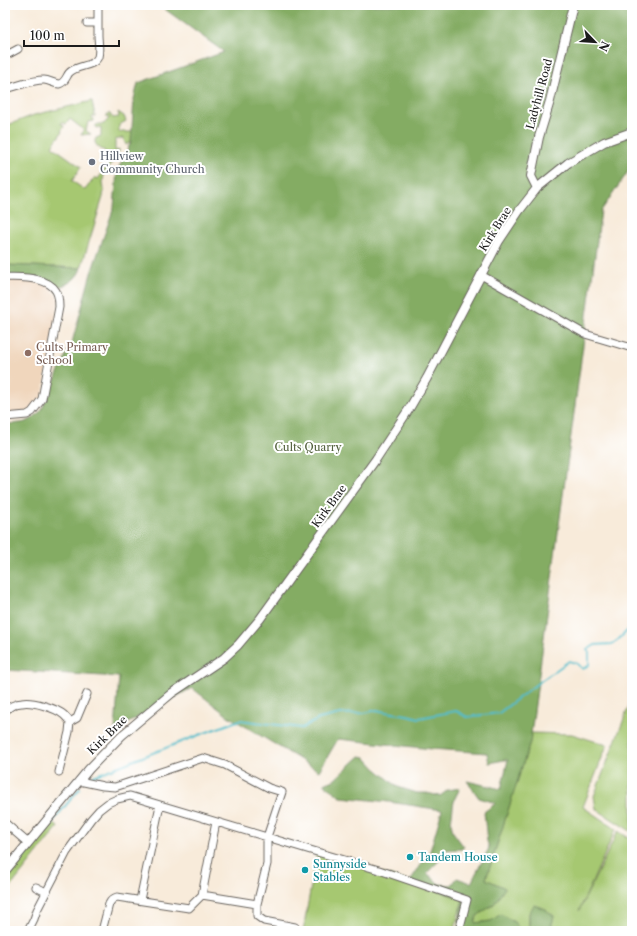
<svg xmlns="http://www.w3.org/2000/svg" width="637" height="936" font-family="'Libre Caslon Text',serif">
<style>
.built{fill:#f0d6bc}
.green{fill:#a6c871;stroke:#617246}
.forest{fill:#84ac63;stroke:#506440}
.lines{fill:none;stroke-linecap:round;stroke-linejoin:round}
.stream{stroke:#51bdcb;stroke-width:2}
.minor-casing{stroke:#69645e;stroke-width:9}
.tertiary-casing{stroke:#69645e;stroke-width:10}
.minor{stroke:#fff;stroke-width:7}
.tertiary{stroke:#fff;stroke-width:8}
.worship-dot{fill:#6b7280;stroke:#fff;stroke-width:1.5}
.education-dot{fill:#8d6e63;stroke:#fff;stroke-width:1.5}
.culture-dot{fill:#0f9aa8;stroke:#fff;stroke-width:1.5}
.labels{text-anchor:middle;stroke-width:4;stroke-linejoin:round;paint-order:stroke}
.street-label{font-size:11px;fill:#1c1c1c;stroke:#fff}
.worship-label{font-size:11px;fill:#5b616d;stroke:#fff;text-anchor:start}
.education-label{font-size:11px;fill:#785e54;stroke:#fff;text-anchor:start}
.park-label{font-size:11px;fill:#53613e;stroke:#fff}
.culture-label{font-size:11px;fill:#0d838f;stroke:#fff;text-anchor:start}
</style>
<rect width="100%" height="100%" fill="#fff"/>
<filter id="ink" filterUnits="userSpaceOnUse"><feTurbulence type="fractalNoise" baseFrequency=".025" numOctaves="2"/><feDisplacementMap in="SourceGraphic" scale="8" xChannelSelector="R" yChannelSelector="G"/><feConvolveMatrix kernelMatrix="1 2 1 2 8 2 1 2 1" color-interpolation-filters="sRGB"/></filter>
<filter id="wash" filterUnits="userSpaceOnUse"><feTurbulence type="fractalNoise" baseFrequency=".012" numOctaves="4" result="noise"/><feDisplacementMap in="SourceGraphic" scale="16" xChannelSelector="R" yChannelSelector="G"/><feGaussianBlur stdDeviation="0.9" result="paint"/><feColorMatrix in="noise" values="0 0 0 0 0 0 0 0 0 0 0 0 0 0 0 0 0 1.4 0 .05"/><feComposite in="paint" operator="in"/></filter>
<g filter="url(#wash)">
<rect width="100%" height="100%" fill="#f8ebda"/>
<path class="built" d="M5 277 45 282 59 299 42 399 32 412 5 417Z"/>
<path class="green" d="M92 101 95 116 92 117 94 121 88 122 86 131 91 134 81 135 84 130 70 119 66 124 62 122 61 124 64 126 61 132H62L52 146 81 167 72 181 85 190 95 177 98 179 111 160 113 161 104 174 103 182 104 190 103 197 81 268 5 265V126L34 115Z
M118 112 124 116 126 121 119 125V132H132L131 142 126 145 123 138 115 140V151L119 149V151C116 158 111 155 105 152V151L101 149C97 146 93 143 96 138L101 136V127L96 128V125L99 124H104L110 117 106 116 109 113 113 118 119 117Z
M632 698V832L596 809 594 796Z
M531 733 572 734 607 745 583 807 616 829 579 911 618 831 632 840V931H550L554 916 529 913V930L528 931H521L514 922 491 921 475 923 477 916 494 904 504 888 486 879 530 742Z
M52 822 58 827 5 894V881Z
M317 852 463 899 454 931H303Z"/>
<path class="forest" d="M159 5H632V166L601 211 530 742 486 879 505 888 494 904 477 916 475 923 491 921 501 914 514 922 521 931H458L463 899 410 881 430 851 442 810 389 802 341 797 324 784 334 780 360 756 365 757 375 768 398 787 417 793H427L440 796 448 790 460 788 454 800 451 823 453 832 464 847 462 849 444 850 439 861 427 873 439 884 452 885 457 878 471 883 489 848 487 841 484 812 496 803 479 798 467 781 501 789 508 760H504L489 763 487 753 432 749 338 739 319 771 228 716 192 688 115 730 119 677 5 670V424C24 423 29 424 42 409L73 339 91 273 114 207 117 171 131 142 134 99 138 83 224 52Z
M5 265 81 268C78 278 68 285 58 287L53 284 5 275Z
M534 905 545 909 554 916 550 931H528L529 930V913Z"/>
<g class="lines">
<path class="stream" d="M91 777 199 735 240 720 302 728 319 719 340 714 364 713 377 710 386 712 407 715 419 718 456 711 467 717 499 713 538 683 569 661 576 663 583 669 589 665V652L587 650 595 645 612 644 618 640 632 626
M21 860 80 788
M5 881 12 871"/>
</g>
</g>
<g filter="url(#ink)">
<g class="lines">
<g class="minor-casing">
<path id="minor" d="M87 23H98
M5 56 18 49
M5 89C18 86 31 80 44 80 49 80 54 84 59 84 65 83 66 77 69 73 77 64 93 68 98 57 100 50 98 41 98 35 98 27 98 18 98 10
M481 275 585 334 632 348
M5 277C21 278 47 276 56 291 59 296 59 302 59 307L42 399 32 412 27 415 5 417
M5 711C9 707 16 703 22 703 32 701 56 708 64 715 66 717 68 719 70 722
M59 772 69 732 70 722 77 718 87 694
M79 781 103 786 115 787 203 758 225 765 269 788 282 792 267 837V864L257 904V916L264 921 295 927
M5 823 28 843
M36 887 46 892
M202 895 216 822
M140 900 160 805
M28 931 34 919 37 910 67 852 91 819 99 810 108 803 117 799 130 796 317 852 379 870 467 900 459 931
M102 931 109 904C111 900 113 898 117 897L189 908 202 895 257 904"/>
</g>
<g class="tertiary-casing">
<path id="tertiary" d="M537 188 531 176 539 137 550 101 573 5
M5 871 89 769 121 736 172 693 224 658 238 645 260 619 376 459 409 409 427 378 499 241 519 211 537 188 568 163 604 142 632 132"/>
</g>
<use href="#minor" class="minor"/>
<use href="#tertiary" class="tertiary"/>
</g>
</g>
<circle class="worship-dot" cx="92" cy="162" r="4"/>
<circle class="education-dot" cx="28" cy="353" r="4"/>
<g class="culture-dot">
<circle cx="410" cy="857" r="4"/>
<circle cx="305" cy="870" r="4"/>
</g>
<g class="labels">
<g class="street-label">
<text transform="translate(539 94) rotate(-75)" y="4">Ladyhill Road</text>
<text transform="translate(495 229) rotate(-58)" y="4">Kirk Brae</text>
<text transform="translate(329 506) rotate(-54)" y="4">Kirk Brae</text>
<text transform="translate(107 735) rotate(-44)" y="4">Kirk Brae</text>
</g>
<g class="worship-label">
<text x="100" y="160">Hillview<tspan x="100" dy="13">Community Church</tspan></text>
</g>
<g class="education-label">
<text x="36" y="351">Cults Primary<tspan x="36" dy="13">School</tspan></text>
</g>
<g class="park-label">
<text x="308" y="451">Cults Quarry</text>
</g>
<g class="culture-label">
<text x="418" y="861">Tandem House</text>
<text x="313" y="868">Sunnyside<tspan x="313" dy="13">Stables</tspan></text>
</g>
</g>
<rect width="637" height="936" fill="none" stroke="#fff" stroke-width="20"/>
<g transform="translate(595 42) rotate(115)" stroke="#ffffff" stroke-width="3" paint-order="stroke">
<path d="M0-3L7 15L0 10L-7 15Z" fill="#1c1c1c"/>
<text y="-6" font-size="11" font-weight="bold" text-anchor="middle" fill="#1c1c1c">N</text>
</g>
<path d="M24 40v6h95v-6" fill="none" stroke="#1c1c1c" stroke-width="2"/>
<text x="30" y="40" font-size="12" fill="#1c1c1c" stroke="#ffffff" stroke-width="3" paint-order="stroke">100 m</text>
</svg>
